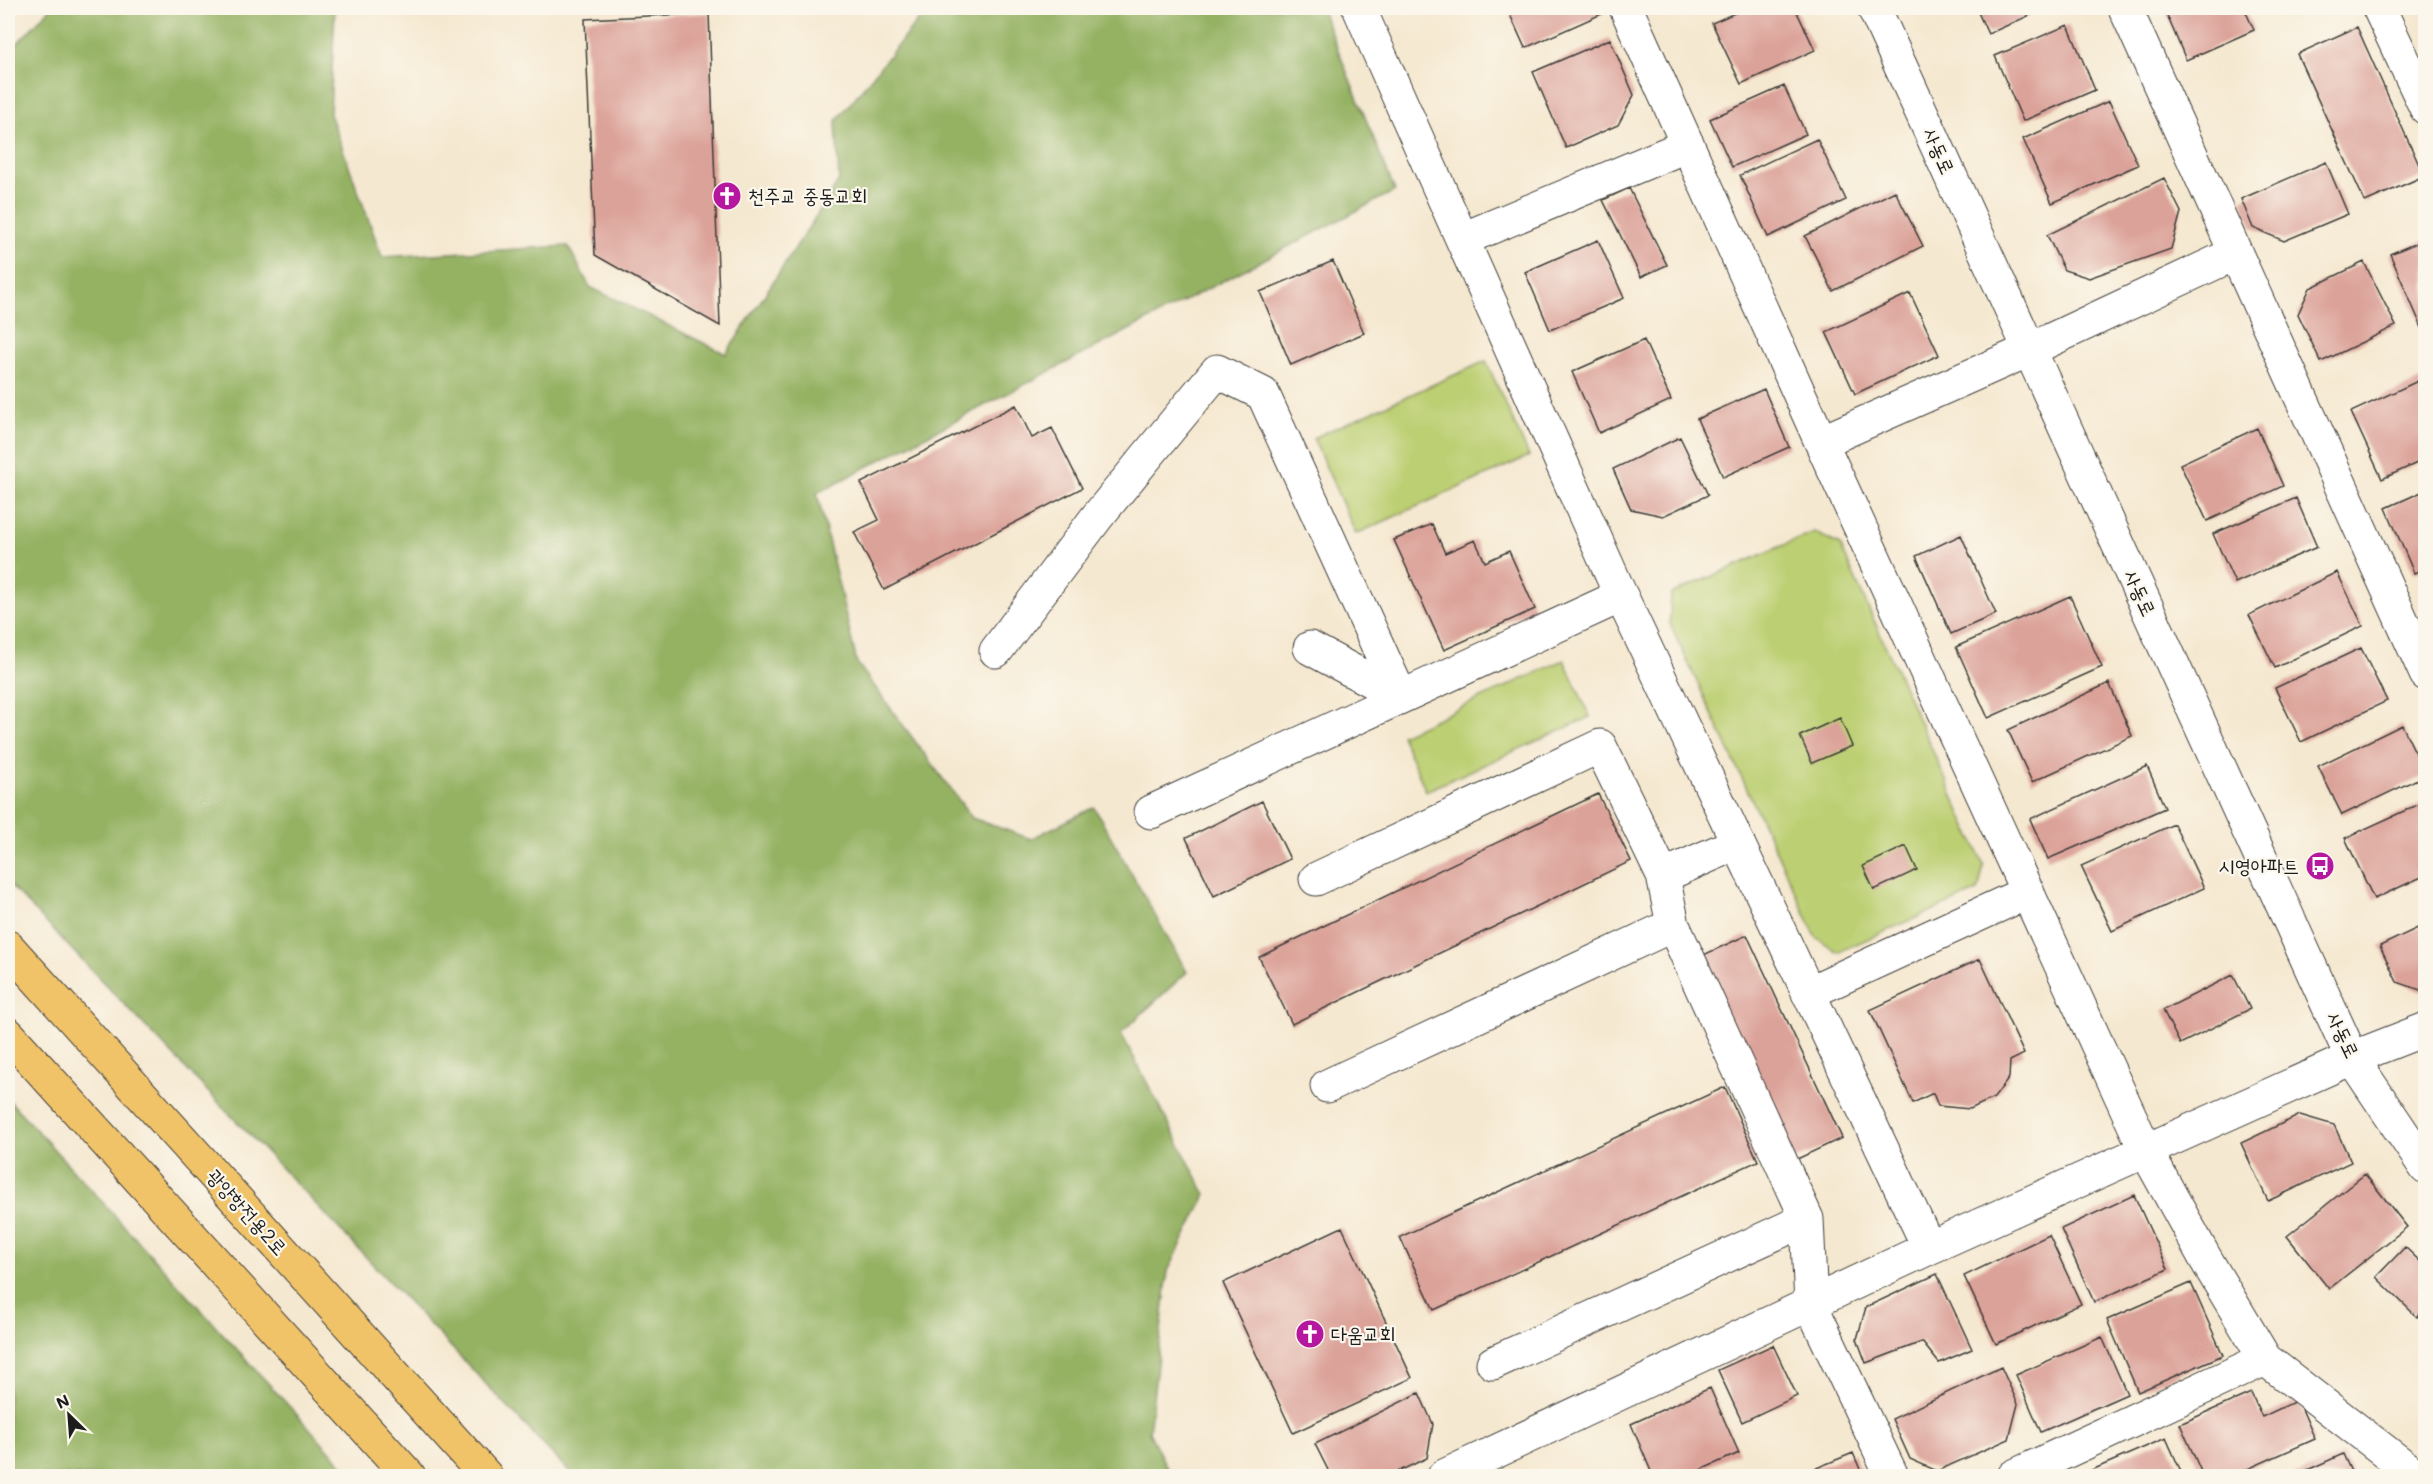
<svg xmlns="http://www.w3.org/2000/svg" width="2433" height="1484" font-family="Mali,'Poor Story',sans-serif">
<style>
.green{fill:#bccf72;stroke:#6c7647;stroke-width:1.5}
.forest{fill:#95b264;stroke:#586740;stroke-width:1.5}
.building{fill:#dba299}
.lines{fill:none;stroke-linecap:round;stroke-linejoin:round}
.minor-casing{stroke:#3d3b37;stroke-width:35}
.highway-casing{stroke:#3d3b37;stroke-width:35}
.minor{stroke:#fff;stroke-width:33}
.highway{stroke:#f1c369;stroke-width:33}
.labels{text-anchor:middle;stroke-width:4.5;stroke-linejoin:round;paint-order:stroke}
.street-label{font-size:20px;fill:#1c1c1c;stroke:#fbf7ec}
.poi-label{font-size:20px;fill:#1c1c1c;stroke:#fbf7ec;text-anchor:start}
</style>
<rect width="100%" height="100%" fill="#fbf7ec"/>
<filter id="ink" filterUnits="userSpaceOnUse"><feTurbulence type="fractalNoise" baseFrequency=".0167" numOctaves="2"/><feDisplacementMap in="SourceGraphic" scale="12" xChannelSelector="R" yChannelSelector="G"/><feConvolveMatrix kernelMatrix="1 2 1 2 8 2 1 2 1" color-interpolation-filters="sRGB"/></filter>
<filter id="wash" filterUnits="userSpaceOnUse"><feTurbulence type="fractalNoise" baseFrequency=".008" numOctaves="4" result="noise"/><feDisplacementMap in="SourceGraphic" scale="24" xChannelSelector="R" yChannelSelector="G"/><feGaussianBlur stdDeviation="1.35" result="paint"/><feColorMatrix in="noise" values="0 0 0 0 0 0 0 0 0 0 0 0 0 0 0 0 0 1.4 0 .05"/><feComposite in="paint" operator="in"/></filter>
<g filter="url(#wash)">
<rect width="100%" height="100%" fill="#f5e8d0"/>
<path class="green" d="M1486 361 1529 456 1356 534 1313 438Z
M1814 532 1840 545 1984 865 1978 891 1838 952 1816 937 1670 624 1671 594Z
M1564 660 1590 717 1426 791 1401 735Z"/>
<path class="forest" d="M51 8H335L330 114 382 257 568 246 590 287 726 354 839 181 836 121 928 8H1321L1395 191 817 493 857 663 972 818 1031 839 1094 807 1187 972 1121 1033 1206 1195 1168 1271 1149 1432 1171 1476H573L309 1197 8 883V53Z
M8 1099 353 1476H8Z"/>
<g id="blocks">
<path class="building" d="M1507 8H1601L1604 13 1525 48Z
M1746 8H1795L1815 50 1741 84 1712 23Z
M1976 8H2046L1988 34Z
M2164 8H2244L2254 30 2186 60Z
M709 13 720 326 595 255 585 19Z
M2068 25 2095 90 2023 121 1995 56Z
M2357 27 2424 176 2365 202 2297 54Z
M1610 39 1634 95 1618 125 1566 148 1533 72Z
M1784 86 1806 134 1732 167 1710 119Z
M2109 101 2138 165 2052 203 2023 139Z
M1817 139 1846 200 1768 237 1740 175Z
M2326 162 2348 214 2284 241 2253 228 2241 199Z
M2164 178 2181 212 2171 249 2089 278 2064 270 2047 235Z
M1629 188 1667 265 1641 277 1603 200Z
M1895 191 1923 246 1833 291 1805 236Z
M2426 239V337L2390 254Z
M1598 240 1624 298 1550 330 1525 272Z
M1333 261 1364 333 1291 365 1260 292Z
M2364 262 2396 326 2321 362 2298 314 2310 288Z
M1910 293 1939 355 1855 394 1826 332Z
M1644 340 1671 400 1599 433 1572 372Z
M2420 380 2426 391V459L2382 479 2351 412Z
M1764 389 1789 447 1723 477 1697 419Z
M1016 405 1032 438 1052 428 1082 488 884 590 854 532 879 520 861 483Z
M2257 428 2283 486 2207 521 2180 464Z
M1680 437 1708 495 1663 516 1631 509 1613 469Z
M2426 490V568L2414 573 2386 508Z
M2296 498 2317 547 2235 583 2213 534Z
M1432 524 1445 553 1475 540 1485 562 1509 551 1535 609 1444 650 1394 540Z
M1961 535 1996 614 1951 634 1916 556Z
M2337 572 2363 626 2275 668 2249 615Z
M2070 596 2102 667 1988 718 1956 647Z
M2361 648 2387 701 2301 742 2275 688Z
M2109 683 2132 736 2032 782 2008 730Z
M1840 718 1852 746 1812 763 1800 736Z
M2402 725 2426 775 2342 815 2318 766Z
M2147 766 2165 808 2048 859 2030 819Z
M1598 794 1631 861 1292 1024 1259 957Z
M1262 801 1290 859 1214 896 1186 838Z
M2426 801V875L2374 899 2345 838Z
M2174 824 2204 888 2112 931 2081 866Z
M1906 846 1917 870 1874 890 1863 866Z
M2426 924V992L2397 982 2380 946Z
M1747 935 1842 1138 1793 1161 1699 957Z
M1980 959 2024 1054 2010 1061 2009 1078 1994 1098 1970 1109 1938 1106 1933 1093 1913 1103 1870 1010Z
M2233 975 2250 1009 2180 1044 2163 1010Z
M1725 1087 1758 1161 1434 1310 1400 1237Z
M2300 1115 2334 1125 2351 1162 2268 1201 2241 1143Z
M2365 1174 2407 1227 2329 1289 2287 1236Z
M2134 1195 2168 1269 2094 1302 2061 1229Z
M1342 1227 1412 1378 1293 1433 1223 1283Z
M2049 1235 2081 1304 1996 1344 1964 1276Z
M2405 1247 2426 1267V1308L2417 1317 2376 1277Z
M1937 1274 1972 1349 1939 1363 1922 1342 1866 1363 1857 1339 1866 1307Z
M2191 1283 2223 1355 2138 1392 2107 1320Z
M2102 1337 2127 1394 2041 1432 2016 1375Z
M1773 1345 1797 1396 1742 1422 1718 1370Z
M2001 1367 2018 1404 2009 1439 1937 1471 1910 1459 1892 1419Z
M1710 1388 1739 1453 1687 1476H1653L1631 1424Z
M1419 1393 1433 1424 1427 1458 1389 1476H1331L1315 1444Z
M2251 1393 2262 1417 2298 1400 2315 1439 2232 1476H2203L2180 1424Z
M2166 1438 2183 1476H2078Z
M1853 1453 1863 1476H1797Z
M2343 1454 2353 1476H2294Z"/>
</g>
</g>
<g filter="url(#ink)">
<use href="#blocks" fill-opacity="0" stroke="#3d3b37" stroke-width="1.5"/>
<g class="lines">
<g class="minor-casing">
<path id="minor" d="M1359 8 1617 587 1929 1248
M1626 8 1821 442 2146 1151 2205 1258 2265 1359 2417 1476
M1874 8 2352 1058 2426 1168
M2125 8 2426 674
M2379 8 2426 108
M1463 239 1688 145
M1821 442 2029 350 2234 254
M1310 648 1401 697
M996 651 1097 517 1217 371 1263 394 1401 697
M1151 812 1621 596
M1738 843 1663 876 1673 925 1807 1219 1811 1305 1892 1476
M1316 879 1600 746 1663 876
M1808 993 2028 892
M1327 1086 1673 925
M1493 1363 1807 1219
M1444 1476 1929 1248 2352 1058 2426 1029
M2014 1476 2265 1359"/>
</g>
<g class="highway-casing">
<path id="highway" d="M8 947 486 1476
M8 1034 409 1476"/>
</g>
<use href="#minor" class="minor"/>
<use href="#highway" class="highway"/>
</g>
</g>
<defs>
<g id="church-disc" transform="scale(1.5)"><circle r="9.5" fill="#b5179e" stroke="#fbf7ec"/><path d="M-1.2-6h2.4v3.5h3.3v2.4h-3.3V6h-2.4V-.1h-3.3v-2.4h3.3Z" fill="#fff"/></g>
<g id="bus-disc" transform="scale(1.5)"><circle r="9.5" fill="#b5179e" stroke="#fbf7ec"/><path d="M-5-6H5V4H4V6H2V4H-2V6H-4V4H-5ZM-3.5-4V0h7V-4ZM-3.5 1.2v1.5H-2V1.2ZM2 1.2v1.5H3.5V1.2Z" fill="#fff"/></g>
</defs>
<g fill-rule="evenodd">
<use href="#church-disc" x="727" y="196"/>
<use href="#bus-disc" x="2320" y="866"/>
<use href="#church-disc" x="1310" y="1334"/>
</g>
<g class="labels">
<g class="street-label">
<text transform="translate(1939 151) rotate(66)" y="7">사동로</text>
<text transform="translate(2140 593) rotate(65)" y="7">사동로</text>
<text transform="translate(2343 1035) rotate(64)" y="7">사동로</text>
<text transform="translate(247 1212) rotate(48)" y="7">광양항전용2로</text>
</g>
<g class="poi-label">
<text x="748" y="203">천주교 중동교회</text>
<text x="2299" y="873" text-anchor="end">시영아파트</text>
<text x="1331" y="1341">다움교회</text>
</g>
</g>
<rect width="2433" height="1484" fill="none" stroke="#fbf7ec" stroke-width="30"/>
<g transform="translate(69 1415) rotate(335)" stroke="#fbf7ec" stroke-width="4.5" paint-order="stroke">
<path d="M0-4.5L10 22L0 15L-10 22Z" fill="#1c1c1c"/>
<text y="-9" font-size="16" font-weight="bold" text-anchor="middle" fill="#1c1c1c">N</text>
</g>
</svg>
